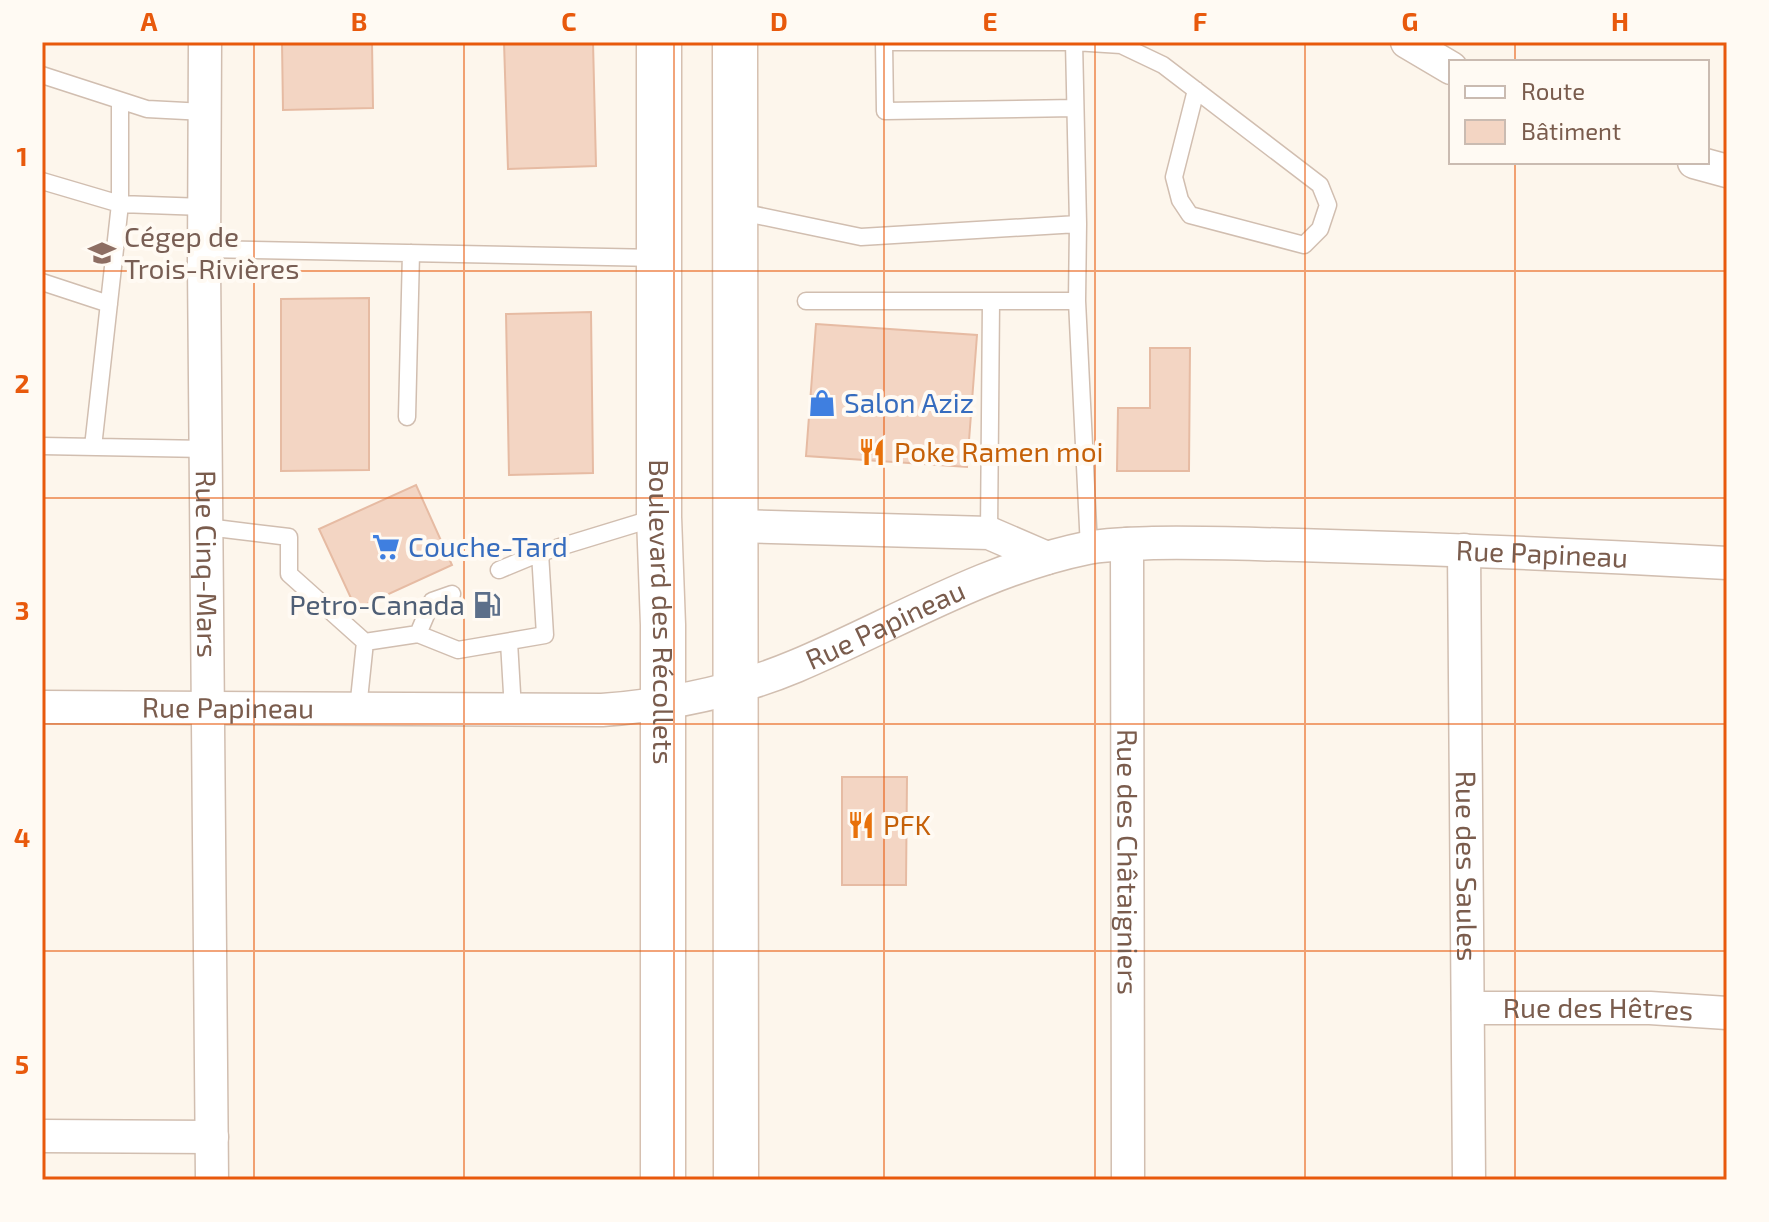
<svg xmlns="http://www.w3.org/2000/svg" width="1769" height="1222" font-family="'Exo 2',sans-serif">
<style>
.building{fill:#f3d5c3;stroke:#e6bba3;stroke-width:2}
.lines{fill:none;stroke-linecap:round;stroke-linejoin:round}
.lane-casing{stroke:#d1beb0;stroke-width:19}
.street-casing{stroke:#d1beb0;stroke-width:35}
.secondary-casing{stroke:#d6c0b0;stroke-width:47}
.lane{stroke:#fff;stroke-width:16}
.street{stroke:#fff;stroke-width:32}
.secondary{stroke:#fff;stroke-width:44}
.grid{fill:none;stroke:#e8590c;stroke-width:2;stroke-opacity:0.55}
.labels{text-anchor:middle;stroke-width:8;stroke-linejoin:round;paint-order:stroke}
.education-label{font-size:28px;fill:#785e54;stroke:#fffaf3;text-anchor:start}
.shop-label{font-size:28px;fill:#366cbe;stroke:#fffaf3;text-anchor:start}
.food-label{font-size:28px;fill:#c56008;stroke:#fffaf3;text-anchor:start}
.street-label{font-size:28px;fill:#7a5c4d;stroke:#fffaf3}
.service-label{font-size:28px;fill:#4e5e75;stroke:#fffaf3;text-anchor:end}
.neatline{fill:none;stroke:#e8590c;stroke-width:3}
.grid-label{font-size:26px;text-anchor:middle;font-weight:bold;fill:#e8590c}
</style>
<rect width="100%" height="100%" fill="#fdf6ec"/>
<path class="building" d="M282 42H372L373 108 283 110Z
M504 42H593L596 166 508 169Z
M369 298V470L281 471V299Z
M591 312 593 473 509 475 506 314Z
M816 324 977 335 967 467 806 456Z
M1150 348H1190L1189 471H1117L1118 408H1150Z
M416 485 452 565 356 609 319 529Z
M842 777H907L906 885H842Z"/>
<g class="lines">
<g class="lane-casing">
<path id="lane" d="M1074 42 1078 224
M42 75 147 109 205 112
M1075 108 885 111 884 42H1074L1121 45 1163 65 1320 185 1328 205 1320 229 1304 245 1190 215 1180 200 1174 177 1196 90
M42 181 120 204 204 207
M736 211 861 237 1078 224 1077 301 1089 548
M204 249 657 258
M42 282 109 304
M806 301H991
M407 417 411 253
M42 446 206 449
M93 447 120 204V101
M207 527 289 537V574L365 642
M989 533 991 301H1077
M499 570 540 553
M418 634 432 601 452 594
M509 642 513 710
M358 709 365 642 418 634 458 650 545 635 540 553 658 517"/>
</g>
<g class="street-casing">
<g id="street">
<path id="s1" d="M205 42 204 265 212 1180"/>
<path d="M1407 42 1451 68"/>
<path d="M1694 162 1727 171"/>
<path d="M735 526 989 533 1047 558"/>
<path id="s2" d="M1127 544 1128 1180"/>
<path id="s3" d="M1464 550 1469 1180"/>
<path id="s4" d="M42 707 602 710C668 705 734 692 796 666 891 626 984 569 1087 548 1108 544 1131 544 1153 543 1201 542 1250 544 1298 545 1441 549 1584 555 1727 563"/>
<path id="s5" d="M1468 1008H1650L1727 1013"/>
<path d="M42 1136 212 1137"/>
</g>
</g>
<g class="secondary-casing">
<g id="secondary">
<path id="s6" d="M659 42V517L663 625V1180"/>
<path d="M735 42 736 1180"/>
</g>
</g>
<use href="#lane" class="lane"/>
<use href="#street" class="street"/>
<use href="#secondary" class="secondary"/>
</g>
<path class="grid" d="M254 42V1180M464 42V1180M674 42V1180M884 42V1180M1095 42V1180M1305 42V1180M1515 42V62M1515 162V1180M42 271H1727M42 498H1727M42 724H1727M42 951H1727"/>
<defs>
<g id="university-bare" transform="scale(2.16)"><path d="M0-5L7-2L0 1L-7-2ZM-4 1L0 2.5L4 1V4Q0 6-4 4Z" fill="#8d6e63" stroke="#fffaf3" stroke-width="2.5" paint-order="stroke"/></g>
<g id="shop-bare" transform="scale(2.16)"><path d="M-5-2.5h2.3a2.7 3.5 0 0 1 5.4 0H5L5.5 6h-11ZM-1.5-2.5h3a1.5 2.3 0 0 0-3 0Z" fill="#3f7fe0" stroke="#fffaf3" stroke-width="2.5" paint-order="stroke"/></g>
<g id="restaurant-bare" transform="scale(2.16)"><path d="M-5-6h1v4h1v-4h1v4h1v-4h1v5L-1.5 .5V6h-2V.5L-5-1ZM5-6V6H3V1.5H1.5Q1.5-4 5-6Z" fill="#e8710a" stroke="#fffaf3" stroke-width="2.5" paint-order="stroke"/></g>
<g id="supermarket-bare" transform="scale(2.16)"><path d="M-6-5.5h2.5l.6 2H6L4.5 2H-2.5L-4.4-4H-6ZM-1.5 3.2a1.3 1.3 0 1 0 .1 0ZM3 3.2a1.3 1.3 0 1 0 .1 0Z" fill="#3f7fe0" stroke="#fffaf3" stroke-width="2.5" paint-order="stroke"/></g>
<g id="fuel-bare" transform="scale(2.16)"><path d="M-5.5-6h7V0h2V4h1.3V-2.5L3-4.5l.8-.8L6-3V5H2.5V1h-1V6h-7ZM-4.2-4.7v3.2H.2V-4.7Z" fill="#5c6f8a" stroke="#fffaf3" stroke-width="2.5" paint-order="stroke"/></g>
</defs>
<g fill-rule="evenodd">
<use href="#university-bare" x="102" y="253"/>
<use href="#shop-bare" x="822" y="403"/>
<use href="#restaurant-bare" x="872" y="452"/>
<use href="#supermarket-bare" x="386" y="547"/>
<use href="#fuel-bare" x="487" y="605"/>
<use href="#restaurant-bare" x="861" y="825"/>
</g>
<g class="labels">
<g class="education-label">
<text x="124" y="247">Cégep de<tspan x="124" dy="32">Trois-Rivières</tspan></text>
</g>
<g class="shop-label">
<text x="844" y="413">Salon Aziz</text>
<text x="408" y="557">Couche-Tard</text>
</g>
<g class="food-label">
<text x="894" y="462">Poke Ramen moi</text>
<text x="883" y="835">PFK</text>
</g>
<g class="street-label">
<text dy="10" stroke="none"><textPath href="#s4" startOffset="1530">Rue Papineau</textPath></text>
<text dy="10" stroke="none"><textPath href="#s1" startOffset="522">Rue Cinq-Mars</textPath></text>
<text dy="10" stroke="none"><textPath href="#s6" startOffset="570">Boulevard des Récollets</textPath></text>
<text dy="10" stroke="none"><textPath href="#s4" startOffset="858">Rue Papineau</textPath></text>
<text dy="10" stroke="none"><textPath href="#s4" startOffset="186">Rue Papineau</textPath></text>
<text dy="10" stroke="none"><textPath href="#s2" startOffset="318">Rue des Châtaigniers</textPath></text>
<text dy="10" stroke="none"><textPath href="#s3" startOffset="316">Rue des Saules</textPath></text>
<text dy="10" stroke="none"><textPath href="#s5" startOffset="130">Rue des Hêtres</textPath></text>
</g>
<g class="service-label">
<text x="465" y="615">Petro-Canada</text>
</g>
</g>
<rect width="1769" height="1222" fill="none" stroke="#fffaf3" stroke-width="88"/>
<rect x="1449" y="60" width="260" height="104" fill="#fffaf3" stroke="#cabbb1" stroke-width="2"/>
<rect x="1465" y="86" width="40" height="12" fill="#ffffff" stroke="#cabbb1" stroke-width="2"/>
<text x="1521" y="100" font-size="24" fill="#7a5c4d">Route</text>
<rect x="1465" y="120" width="40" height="24" fill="#f3d5c3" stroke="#cabbb1" stroke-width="2"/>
<text x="1521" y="140" font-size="24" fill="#7a5c4d">Bâtiment</text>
<rect x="44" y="44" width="1681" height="1134" class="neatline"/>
<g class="grid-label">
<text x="149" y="31">A</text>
<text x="359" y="31">B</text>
<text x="569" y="31">C</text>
<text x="779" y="31">D</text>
<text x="990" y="31">E</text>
<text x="1200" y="31">F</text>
<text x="1410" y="31">G</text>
<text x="1620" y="31">H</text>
<text x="22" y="166">1</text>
<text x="22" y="393">2</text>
<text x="22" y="620">3</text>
<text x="22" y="847">4</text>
<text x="22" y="1074">5</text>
</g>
</svg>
